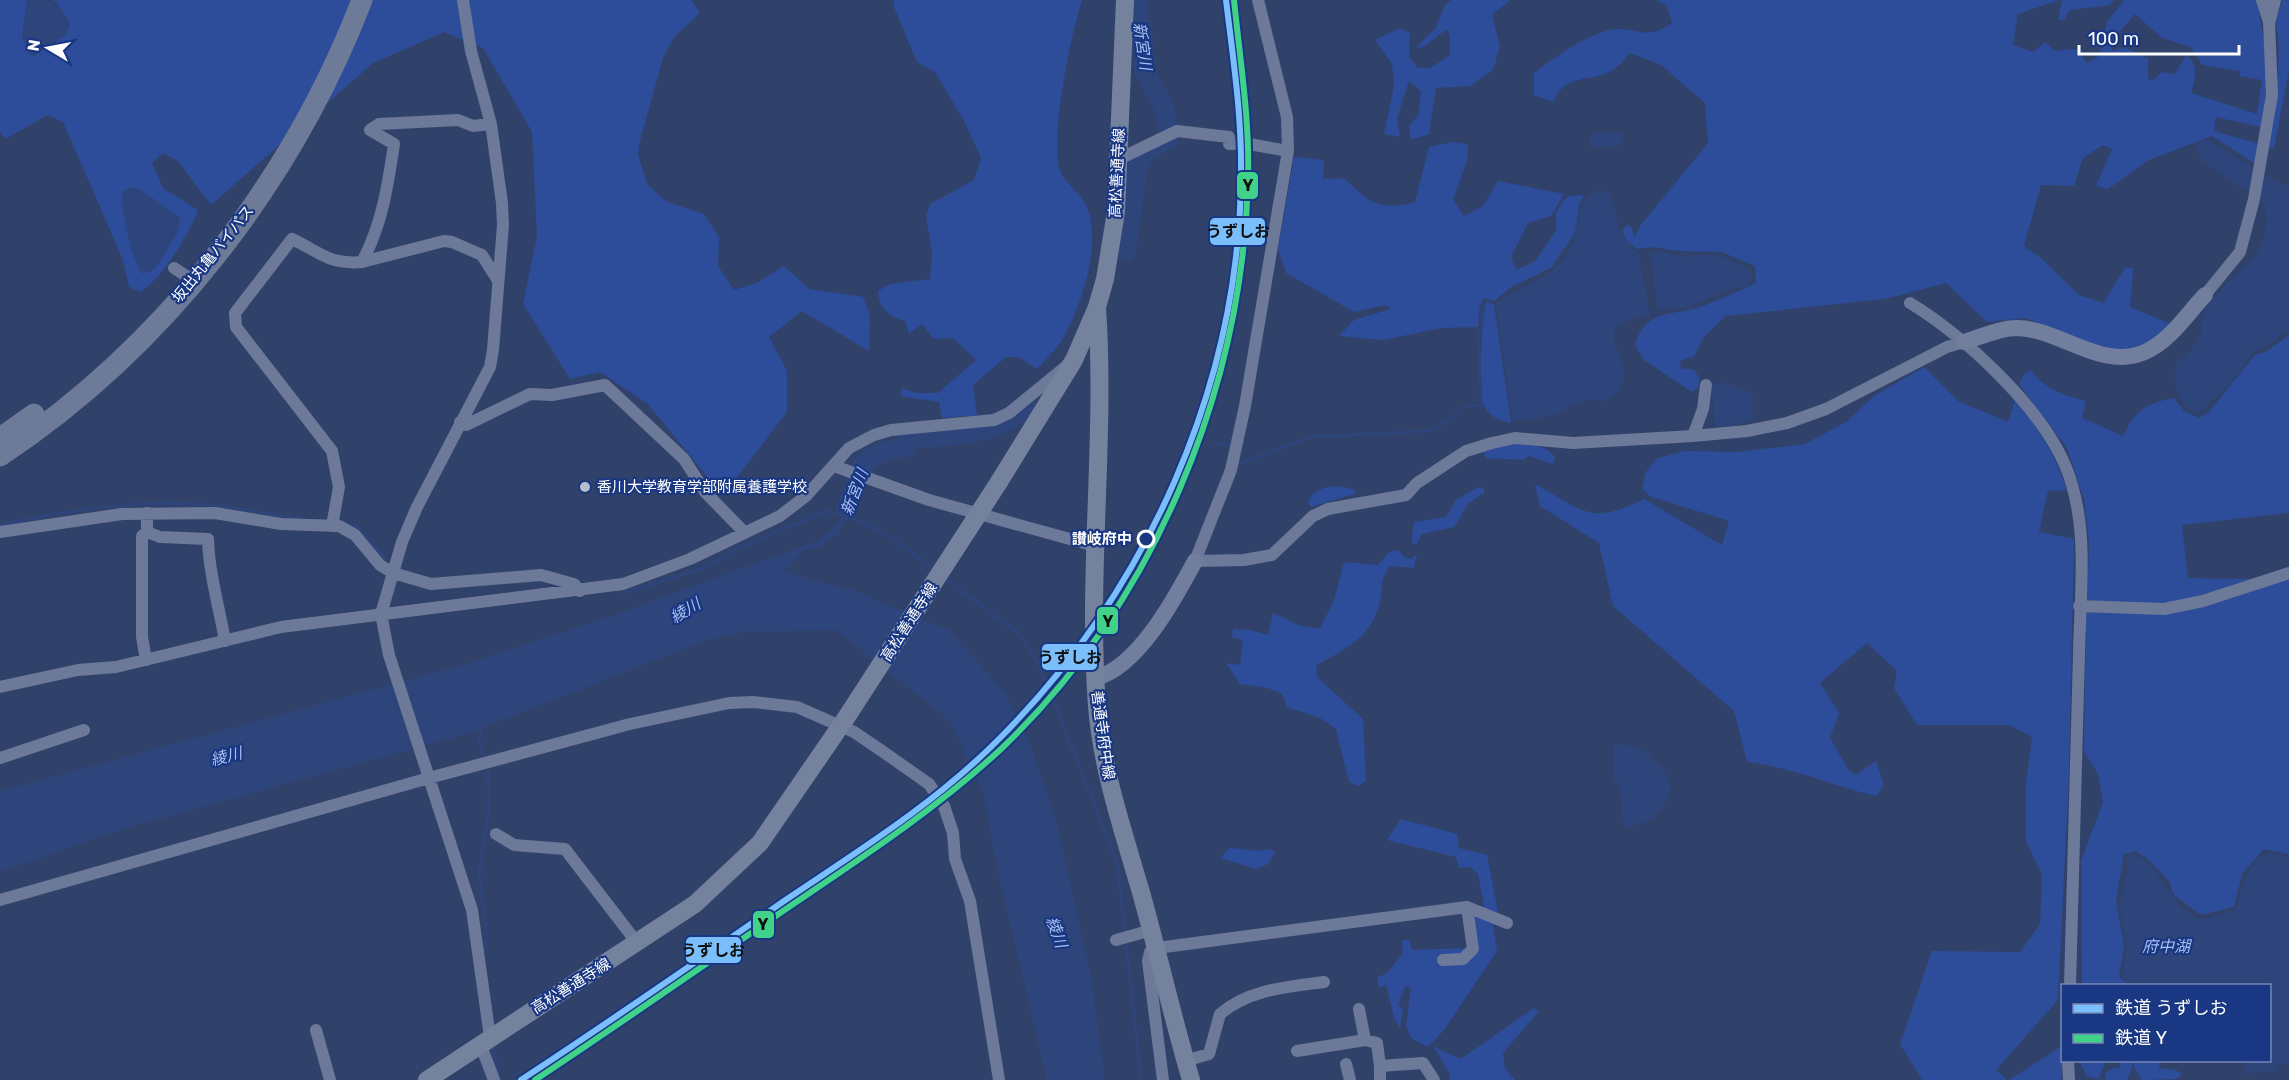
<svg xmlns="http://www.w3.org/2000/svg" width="2289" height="1080" font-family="Rubik,'Noto Sans JP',sans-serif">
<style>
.green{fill:#2d4c9a;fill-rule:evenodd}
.water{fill:#2e457b}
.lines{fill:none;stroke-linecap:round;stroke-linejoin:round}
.stream{stroke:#2e457b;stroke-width:3}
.river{stroke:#2e457b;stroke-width:20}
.street{stroke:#6c7998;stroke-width:12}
.secondary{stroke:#727e9d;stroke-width:16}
.primary{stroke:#75829e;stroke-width:18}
.highway{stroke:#6d7b98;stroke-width:21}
.primary-bridge{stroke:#75829e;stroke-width:18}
.rail-1-casing{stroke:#193782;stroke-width:10}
.rail-2-casing{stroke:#193782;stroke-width:10}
.rail-1{stroke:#7abffc;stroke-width:6}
.rail-2{stroke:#40d288;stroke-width:6}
.poi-dot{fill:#b7bdcb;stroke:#193782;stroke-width:2}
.stop-dot{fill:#193782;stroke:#fff;stroke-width:3}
.labels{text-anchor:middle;stroke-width:4.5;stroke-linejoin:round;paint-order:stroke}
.street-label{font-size:15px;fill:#fff;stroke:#193782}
.poi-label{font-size:15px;fill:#fff;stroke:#193782;text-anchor:start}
.stop-label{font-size:15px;font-weight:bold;fill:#fff;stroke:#193782;text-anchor:end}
.water-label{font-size:16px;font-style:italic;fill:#a8bff3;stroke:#193782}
.line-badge{stroke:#193782;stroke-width:2}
.pale-badge-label{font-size:16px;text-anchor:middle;font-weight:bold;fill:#111}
</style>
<rect width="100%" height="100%" fill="#31426a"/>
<path class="green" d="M0 0H27L23 37 58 3 52 0H691L700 13 674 37 663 58 640 141 638 154 647 184 667 202 704 214 719 237 718 266 734 290 757 283 784 266 809 289 863 297 870 316 869 351 802 311 769 337 787 371V412L723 496 648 404 600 372 570 379 523 304 537 237 532 132 483 48 444 32 373 63 211 205 178 161 163 153 152 163 163 188 198 210C190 233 162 279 140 292L129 287 123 260 63 122 48 115 5 139 0 131Z
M894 0H1082C1071 36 1049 137 1060 171 1065 184 1082 194 1087 207 1102 244 1082 305 1063 338 1057 349 1045 360 1037 369L1019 357H1006L973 385 977 415 942 418 939 402 901 396V388L917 393H938L976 360 953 338 934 339 922 324 909 334 905 321C889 316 879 309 878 291L890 284 930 279 932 253 926 216 930 204 974 180 981 158 964 121 935 72 917 62 894 7Z
M1451 0H1510L1492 15 1500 47 1493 70 1470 86 1436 88 1429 134 1411 140 1409 126 1418 116 1421 91 1409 81 1397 118 1400 137 1384 134 1394 86 1392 64 1375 40 1400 28 1410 33 1409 57 1418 68H1430L1450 55V36L1447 29 1422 48 1416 47 1435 29 1445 5Z
M1656 0H2059L2018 14 2013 45 2033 52 2045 42 2055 51 2076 49 2087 63 2099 56 2107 22 2124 0H2257L2269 71 2261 127 2216 117 2214 131 2260 144 2254 163 2212 136 2149 160 2108 189 2096 186 2112 149 2103 145 2083 158 2074 186 2041 185 2024 246 2042 259 2079 295 2103 303 2126 267 2133 268 2130 307 2171 324 2152 342 2132 350H2105L2025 318 1987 322 1946 283 1885 299 1725 316 1704 337 1694 356 1680 361 1681 368 1694 370 1700 379 1698 387 1692 392 1644 360 1635 346C1645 307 1674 317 1703 306 1721 299 1739 291 1756 283L1755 266 1722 252 1678 251 1652 247 1637 249 1626 240 1622 231 1627 225 1631 226 1635 237 1640 226 1708 143 1705 103 1661 65 1630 53C1625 58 1620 66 1613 70 1590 84 1567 71 1553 102L1534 95V73C1554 58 1581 38 1606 31 1633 23 1643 44 1672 23L1667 6ZM2135 14 2162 38 2191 47 2202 65 2240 71V76L2262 80 2257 114 2191 93C2195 78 2200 65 2186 55L2175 74 2161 72 2154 80 2148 79V59L2125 47 2113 51 2109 44Z
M2062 0H2114L2110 5 2070 10 2064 20H2058Z
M2282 0H2289V70L2274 148 2268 149 2278 77 2279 43 2276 23Z
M1453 142 1468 144 1467 161 1453 200 1464 216 1483 206 1498 181 1564 194 1551 216 1528 223 1511 257 1516 270 1535 261 1557 229C1553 215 1558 206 1568 196L1584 195 1579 205 1575 233 1551 268 1511 287 1494 301 1484 298 1480 305 1478 327 1442 328 1383 340 1339 336 1354 320 1391 309 1386 305 1354 312 1286 273 1278 249 1294 157 1324 160 1323 179 1344 178C1369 202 1379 212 1415 202L1429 147Z
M1487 301 1494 305 1511 423C1499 421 1487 415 1482 402 1478 391 1482 311 1487 301Z
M2289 335V513L2182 525 2188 578 2256 579 2289 569V854L2264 849 2242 874 2234 907 2201 915 2174 895 2169 881 2149 860 2136 851 2124 854 2116 902 2124 945 2119 977 2129 985H2082L2081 861 2103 802 2098 774 2084 751 2086 613 2092 610 2093 602 2087 599 2089 543 2084 500 2067 448 2019 384 2024 374 2031 370C2046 390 2063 395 2086 401L2082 418 2123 436C2137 409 2144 404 2174 398L2184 411 2199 418 2208 413 2255 355 2267 351Z
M1924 367 1958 401 2008 422 2015 399C2041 430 2054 453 2067 490L2048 491 2039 532 2074 539 2069 773 2058 1000 1996 1070 2007 1080H1922L1900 1044 1932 951 2020 952 2040 924 2042 875 2026 841V784L2032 737 2009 725H1917L1894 688 1897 671 1867 643 1820 683 1839 713 1830 738 1849 771 1856 775 1876 761 1884 785 1876 796C1833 786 1792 767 1747 762L1734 711 1613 606 1599 543 1540 506 1535 484C1585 511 1589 526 1644 499L1722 545 1729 521 1649 496 1642 488 1646 472 1656 459 1684 451 1737 452 1805 444 1846 422 1874 396Z
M1513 444C1528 445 1546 444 1555 457L1553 464 1529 456 1524 460 1486 458 1482 450Z
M1338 486 1353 489 1357 493 1311 507 1308 502C1313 489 1326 487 1338 486Z
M1478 487 1484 488V493L1468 504 1454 527 1422 534 1416 545 1411 542 1414 522 1446 517 1456 500Z
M1399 550 1404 557 1411 559 1417 554 1414 568 1390 566C1379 581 1384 585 1380 601 1373 638 1344 649 1316 666L1317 677 1363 719 1366 781 1358 786 1349 782 1336 729 1320 718 1287 707 1282 694 1268 688 1240 684 1226 663 1240 665 1243 640 1232 637 1233 629 1250 630 1268 635 1273 613 1301 626 1320 629 1334 600 1344 562 1378 565 1389 552Z
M1401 819 1457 834 1459 848 1487 855 1498 913 1493 926 1497 951 1444 1030 1428 1047 1411 1038 1406 1026 1411 988 1406 986 1398 1004 1403 1009 1400 1028 1394 1017 1386 984 1379 988 1377 978 1388 972 1403 953 1402 941 1409 939 1412 950 1466 948 1476 931 1473 915 1484 906 1478 874 1470 867 1459 868 1456 857 1387 840Z
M1230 848C1244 848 1256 853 1269 849L1275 852 1268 864 1256 869 1220 858Z
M1534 1008 1539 1011 1503 1053 1505 1069 1515 1080H1450L1449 1073 1434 1047 1461 1059Z
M2062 1046V1080H2009Z
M2080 1061V1060L2106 1061 2098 1079 2086 1076Z
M2121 1061H2134L2127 1080H2106L2105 1073 2113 1068H2119Z
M2135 1061H2182L2160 1062 2159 1068 2176 1070 2182 1074 2176 1079 2142 1080 2134 1067Z"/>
<path class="water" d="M27 0C54 0 58 0 70 24L66 35 34 56 29 54 22 37Z
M1619 132 1624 141 1619 146 1589 147 1591 134Z
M2208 140 2271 179 2289 186V330L2266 347 2253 352 2228 386 2199 413C2178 409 2171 382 2177 363 2185 356 2197 346 2201 335 2204 323 2200 317 2209 304 2235 267 2275 258 2265 204L2204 162 2196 151 2197 146 2200 141Z
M132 187 141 190 180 218 178 232 155 269 143 274C133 265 119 204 123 191Z
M1599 190 1610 192 1621 235 1639 255 1650 316C1565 328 1663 366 1604 402 1583 395 1571 407 1554 415 1549 417 1523 420 1516 420L1512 418 1496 304C1519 286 1551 280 1568 253 1583 230 1573 200 1599 190Z
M1658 251 1686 257 1710 254 1721 256 1750 270 1752 278 1747 286 1728 290 1686 308 1658 310 1650 253Z
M1724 382 1753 393V419L1733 426 1715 427 1712 388 1714 384Z
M855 483 859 485 843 527 836 536 820 546 803 551 784 572 850 589 949 630 1006 694 1031 747 1055 816 1091 976 1105 1080H1047L998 872 983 792 950 721 836 630 744 632 710 639 467 734 123 829 0 872V791L469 663 620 613 817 541 838 523Z
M1614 743C1623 746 1636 747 1645 751 1649 753 1651 758 1655 761 1689 786 1659 827 1624 827L1619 783 1613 780Z
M2274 853 2289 857V1064L2277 1065V1071L2245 1074 2244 1062 2247 1061 2270 1060V986L2136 985 2122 978 2127 945 2119 906 2127 872V856L2131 854C2157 858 2175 914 2198 918 2209 920 2225 913 2235 910 2245 888 2243 856 2274 853Z"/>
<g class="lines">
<path class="stream" d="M1215 442 1231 447
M1238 461V464L1311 437 1429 431 1450 420 1464 406 1481 405 1478 332 1482 323 1483 304
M339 520 358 528 385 558
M0 525C69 510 140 499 211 505 242 508 272 515 302 519
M944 578 1020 634 1040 667 1117 862 1125 935
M621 594 703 568 741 547 827 511C868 519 903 544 934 570
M481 726 479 739 483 754
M1126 942 1141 1080
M484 952 486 928 479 874 489 811 488 772
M493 1046 500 1080"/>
<path class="river" d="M1126 251 1138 164 1148 151 1169 138 1164 107 1144 71V42L1137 16V0
M847 508C864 464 856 456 907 447V440C957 433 984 440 1028 407"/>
<path class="street" d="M463 0 471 51 491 124 502 203 503 225 493 350 490 367 417 507 402 542 381 614 389 655 472 910 490 1037
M1258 0 1287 117 1288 151 1245 406 1231 470 1195 561 1244 560 1272 555 1313 516 1328 509 1406 495 1417 483 1466 451 1492 443 1515 438 1573 443 1693 436 1747 431 1787 423 1826 409 1947 347 1964 342
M2270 20 2275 0
M1249 144 1288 151
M1119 159 1177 131 1229 137V144H1233
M362 262 444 241 452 242 482 255 497 279
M174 268 194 281
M2205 295 2240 252 2254 199 2272 95 2269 22 2262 0
M1910 303C1964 336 2040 406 2065 465 2090 524 2080 591 2079 654 2077 765 2072 875 2070 986
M460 422 466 425 530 394 552 395 605 385 684 459 705 492 745 533
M1693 436 1703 409 1706 385
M834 466 929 500 1095 546
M332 526 339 487 332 451 236 327 235 313 292 239C320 252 329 265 362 262 382 225 388 185 394 144L370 130 379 124 458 120 473 126 491 124
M0 532 122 514 215 513 281 524 339 526 355 535 380 565 393 573 431 584 541 575 574 584 580 591
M147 532 160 537 208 539C209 573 219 607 225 641
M2079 606 2164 609 2203 601 2289 573
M146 660 142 637V536L147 532V513
M0 687 78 670 116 667 281 627 623 584 690 559 780 516 806 496 849 448 874 435 891 430 994 420 1009 413 1069 364
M0 758 84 730
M496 834 514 845 565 849 638 944
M0 900 429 778 630 724 729 703 753 702 797 707 854 732 882 751 929 784 944 806 953 833 955 859 970 901 999 1080
M1116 940 1152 930
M1443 960 1463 959 1473 949 1467 907
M1359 1009 1365 1040
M316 1030 330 1080
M481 1046 494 1080
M1297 1051 1365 1040 1377 1043 1380 1066 1423 1063 1434 1080
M2068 1060 2069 1080
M1185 1061 1209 1054 1220 1014C1250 989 1287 987 1324 982
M1346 1064 1350 1080
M1163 1080 1148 961 1150 952 1157 948 1467 907 1507 923
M1380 1080V1066"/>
<path class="secondary" d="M1964 342C1980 337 2000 328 2017 328 2061 329 2101 371 2145 352 2170 341 2187 314 2205 295
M1096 678C1139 666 1175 598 1195 561"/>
<path class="primary" d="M1097 307C1106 440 1087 573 1097 706 1102 771 1124 833 1142 896 1159 957 1173 1019 1191 1080
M999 482 1074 360 1097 307 1105 279 1116 212 1125 0
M427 1080 695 904 760 843 846 718"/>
<path class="highway" d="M0 438 34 414
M0 456C163 348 292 182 362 0"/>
<path class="primary-bridge" d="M846 718 999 482"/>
<g class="rail-1-casing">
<path id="rail-1" d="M521 1080C611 1021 699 960 787 899 860 850 937 802 999 739 1147 591 1240 385 1241 174 1242 116 1233 58 1226 0"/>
</g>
<g class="rail-2-casing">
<path id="rail-2" d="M535 1080C618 1025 700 968 783 911 858 860 934 811 1001 749 1154 603 1242 391 1248 181 1250 120 1240 60 1234 0"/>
</g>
<use href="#rail-1" class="rail-1"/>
<use href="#rail-2" class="rail-2"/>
</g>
<circle class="poi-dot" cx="585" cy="487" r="6"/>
<circle class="stop-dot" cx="1146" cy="539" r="8"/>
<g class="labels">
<g class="street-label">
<text transform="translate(1117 173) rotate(-87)" y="5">高松善通寺線</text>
<text transform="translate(213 254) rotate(-51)" y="5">坂出丸亀バイパス</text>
<text transform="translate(909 622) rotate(-57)" y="5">高松善通寺線</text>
<text transform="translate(1103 735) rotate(82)" y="5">善通寺府中線</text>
<text transform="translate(571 986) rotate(-32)" y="5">高松善通寺線</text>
</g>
<g class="poi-label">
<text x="597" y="492">香川大学教育学部附属養護学校</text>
</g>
<g class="stop-label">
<text x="1132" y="544">讃岐府中</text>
</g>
<g class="water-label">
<text transform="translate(1143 46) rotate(82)" y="6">新宮川</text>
<text transform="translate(854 492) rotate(-69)" y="6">新宮川</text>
<text transform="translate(685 610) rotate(-31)" y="6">綾川</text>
<text transform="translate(226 756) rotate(-14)" y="6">綾川</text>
<text transform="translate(1057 932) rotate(70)" y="6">綾川</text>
<text x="2166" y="952">府中湖</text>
</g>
</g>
<g class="line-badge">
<rect x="1236" y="171" width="23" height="29" rx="6" fill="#40d288"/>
<rect x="1209" y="217" width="57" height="29" rx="6" fill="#7abffc"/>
<rect x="1096" y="606" width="23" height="29" rx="6" fill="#40d288"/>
<rect x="1041" y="643" width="57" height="28" rx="6" fill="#7abffc"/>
<rect x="752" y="910" width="23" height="29" rx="6" fill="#40d288"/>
<rect x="685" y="936" width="57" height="28" rx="6" fill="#7abffc"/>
</g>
<g class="pale-badge-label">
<text x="1248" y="191">Y</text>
<text x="1238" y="237">うずしお</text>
<text x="1108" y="627">Y</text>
<text x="1070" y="663">うずしお</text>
<text x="763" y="930">Y</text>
<text x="713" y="956">うずしお</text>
</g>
<rect x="2061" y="984" width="210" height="78" fill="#193782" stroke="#7587b4" stroke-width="1.5"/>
<rect x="2073" y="1004" width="30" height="9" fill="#7abffc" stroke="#7587b4" stroke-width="1.5"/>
<text x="2115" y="1014" font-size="18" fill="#ffffff">鉄道 うずしお</text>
<rect x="2073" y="1034" width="30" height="9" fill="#40d288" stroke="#7587b4" stroke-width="1.5"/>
<text x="2115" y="1044" font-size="18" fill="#ffffff">鉄道 Y</text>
<g transform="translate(48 48) rotate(280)" stroke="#193782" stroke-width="4.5" paint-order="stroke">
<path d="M0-4.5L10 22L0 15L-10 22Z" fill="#ffffff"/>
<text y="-9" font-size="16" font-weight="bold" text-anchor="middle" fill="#ffffff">N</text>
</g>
<path d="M2079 45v9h160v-9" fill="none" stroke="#ffffff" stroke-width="3"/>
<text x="2088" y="45" font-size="18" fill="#ffffff" stroke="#193782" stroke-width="4.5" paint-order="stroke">100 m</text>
</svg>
